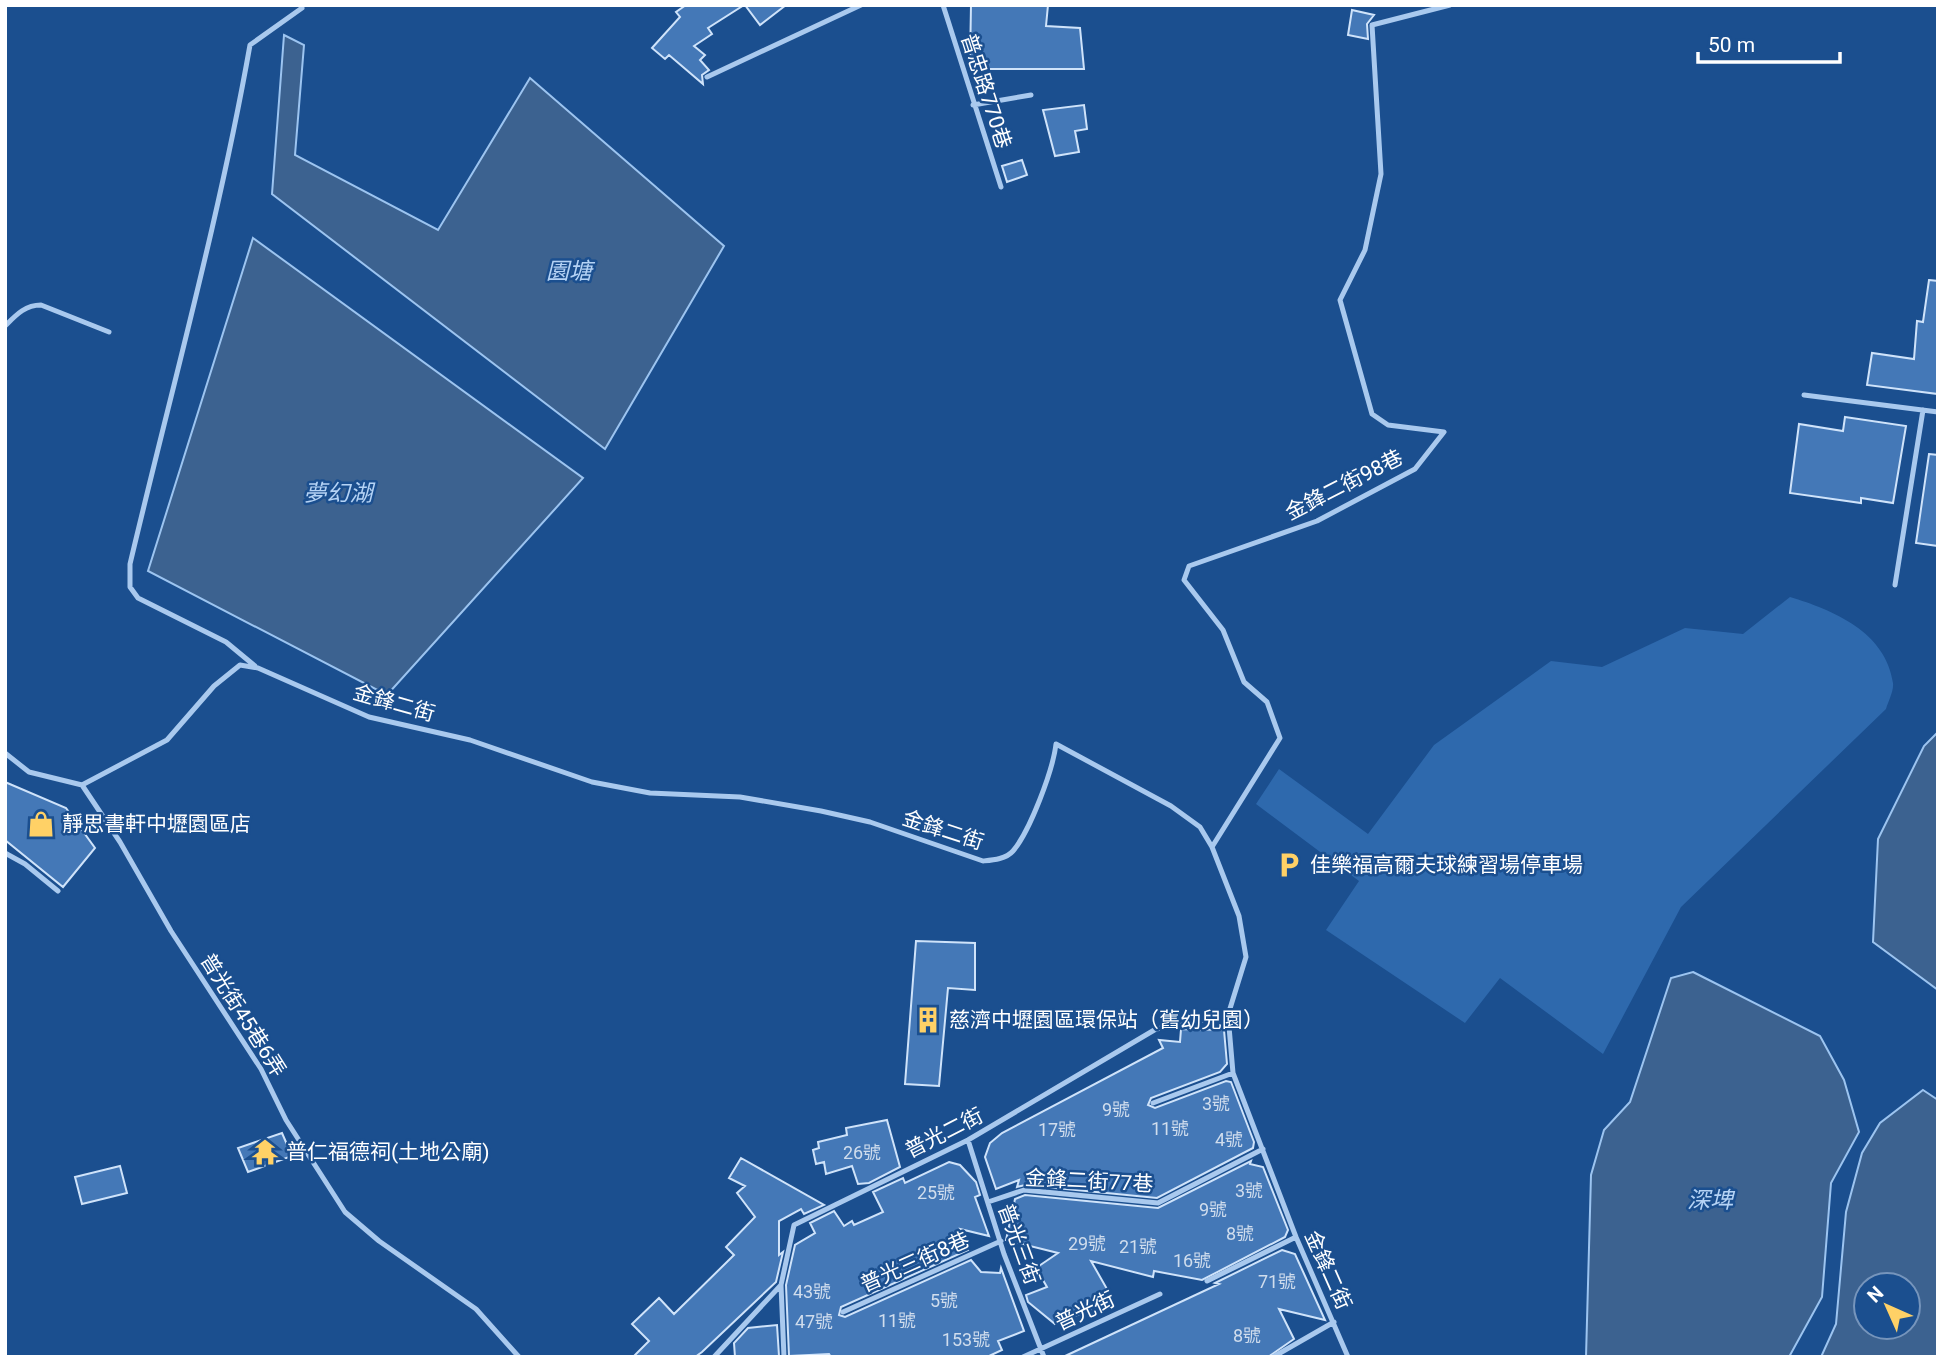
<svg xmlns="http://www.w3.org/2000/svg" width="1943" height="1362" font-family="Roboto,'Noto Sans TC',sans-serif">
<style>
.green{fill:#2e69ad}
.water{fill:#3c6290;stroke:#9cc4f0;stroke-width:2;fill-rule:evenodd}
.building{fill:#4478b7;stroke:#cfe3fa;stroke-width:2}
.lines{fill:none;stroke-linecap:round;stroke-linejoin:round}
.lane{stroke:#a9c9ee;stroke-width:5}
.labels{text-anchor:middle;stroke-width:5;stroke-linejoin:round;paint-order:stroke}
.number-label{font-size:18px;fill:#d0dded}
.street-label{font-size:21px;fill:#fff;stroke:#1b4f8f}
.poi-label{font-size:21px;fill:#fff;stroke:#1b4f8f;text-anchor:start}
.water-label{font-size:23px;font-style:italic;fill:#b5d3f5;stroke:#1b4f8f}
</style>
<rect width="100%" height="100%" fill="#1b4f8f"/>
<path class="green" d="M1790 597C1833 610 1886 632 1893 683 1894 691 1888 702 1886 709L1681 907 1603 1054 1500 978 1465 1023 1326 930 1359 881 1256 804 1279 769 1368 834 1434 745 1551 661 1602 667 1685 628 1743 634Z"/>
<path class="water" d="M284 35 304 45 295 155 438 230 530 78 724 246 605 449 272 194Z
M253 238 583 478 387 695 148 571Z
M1938 732V990L1873 942 1878 839 1924 746Z
M1693 972 1820 1036 1844 1080 1859 1132 1831 1183 1822 1297 1789 1357H1586L1591 1175 1604 1130 1630 1102 1671 978Z
M1923 1090 1938 1100V1357H1821L1836 1324 1846 1212 1862 1153 1880 1123ZM1908 1285V1327H1866V1285Z"/>
<path class="building" d="M686 5H744L708 28 712 34 694 46 705 55 700 60 709 70 702 75 703 84 669 55 665 59 652 48 680 17 676 12Z
M745 5H786L760 25Z
M971 5H1048L1046 26 1080 28 1084 69H979L980 62H970Z
M1352 10 1374 15 1367 24 1368 39 1348 35Z
M1084 105 1087 129 1075 131 1079 152 1055 156 1043 110Z
M1022 160 1027 175 1007 182 1002 166Z
M1929 280 1938 281V394L1867 385 1872 353 1914 359 1917 321 1923 322Z
M1845 417 1906 426 1893 503 1861 498V503L1790 493 1799 424 1843 431Z
M1929 454 1938 455V546L1916 543Z
M5 782 66 808 95 848 63 887 5 840Z
M916 941 975 943V990L948 988 939 1086 905 1084Z
M1181 1029 1224 1030 1227 1064 1220 1072 1151 1098 1148 1105 1155 1108 1226 1081 1231 1082 1254 1142 1253 1148 1157 1198 1025 1185 1017 1187 1019 1180 996 1189 985 1157 990 1143 1002 1133 1163 1048 1159 1040 1180 1042Z
M887 1120 900 1167 869 1183 858 1184 852 1166 826 1174 824 1162 816 1164 813 1150 819 1148 818 1142 847 1135 846 1128Z
M282 1133 292 1156 248 1172 238 1148Z
M741 1158 824 1205 804 1214 801 1209 779 1221V1255L783 1252 776 1282 702 1352 695 1357H633L649 1341 632 1324 659 1298 674 1314 734 1255 726 1247 755 1217 737 1193 745 1186 729 1178Z
M1251 1161 1250 1164 1263 1167 1288 1230 1285 1237 1202 1280 1154 1271 1153 1277 1091 1261 1111 1296 1105 1299 1107 1303 1055 1324 1028 1302 1026 1295 1047 1287 1036 1268 1058 1253 1006 1240 1015 1199 1025 1195 1158 1208Z
M949 1162 960 1165 976 1182 980 1195 975 1197 989 1236 960 1229 968 1250 841 1307 839 1315 845 1317 971 1260 981 1272 1000 1273 1001 1268 1024 1331 998 1341 1002 1350 987 1357H831L829 1354 789 1356 786 1285 795 1245 815 1233 810 1223 834 1211 844 1226 852 1221 854 1225 883 1212 873 1192 903 1178 905 1183Z
M120 1166 127 1193 82 1204 75 1177Z
M1282 1250 1295 1254 1325 1320 1279 1309 1294 1339 1268 1357H1063L1219 1284 1215 1283Z
M777 1325 779 1356 735 1357 734 1343 748 1328Z"/>
<g class="lines">
<path class="lane" d="M943 5 1001 187
M707 77 861 5
M973 105 1031 95
M5 326C16 315 25 305 41 305L109 332
M1804 395 1938 412
M1895 585 1923 410
M255 666 226 642 138 598 130 587V564C171 391 219 220 250 45L302 8
M5 753 29 772 82 785
M82 785 167 740 214 686 240 665 258 668 369 717 470 740 592 782 650 793 740 797 821 811 870 822 983 861C993 860 1006 859 1013 851 1030 831 1053 770 1056 744L1171 806 1200 827 1212 847 1239 916 1246 957 1228 1015 1233 1073 1296 1237 1348 1357
M82 785 120 842 171 931 261 1069 286 1120 345 1212 379 1241 476 1309 519 1357
M1212 847 1280 738 1267 702 1244 682 1223 630 1184 580 1189 566 1317 521 1415 469 1444 432 1388 425 1372 414 1340 300 1365 250 1381 174 1372 25 1450 5
M5 853 25 864 58 891
M1153 1103 1233 1073
M968 1140 1004 1254 1044 1357
M988 1202 1024 1190 1158 1203 1263 1149
M1207 1281 1296 1237
M843 1312 1001 1241
M714 1357 781 1285
M784 1357 781 1285 794 1225 968 1140 1156 1029 1228 1015
M1023 1357 1160 1294
M1273 1357 1334 1322"/>
</g>
<defs>
<g id="shop-bare" transform="scale(2.1)"><path d="M-5-2.5h2.3a2.7 3.5 0 0 1 5.4 0H5L5.5 6h-11ZM-1.5-2.5h3a1.5 2.3 0 0 0-3 0Z" fill="#ffd166" stroke="#1b4f8f" stroke-width="2.5" paint-order="stroke"/></g>
<g id="parking-bare" transform="scale(2.1)"><path d="M-3.5-5.5H1a3.5 3.5 0 0 1 0 7H-1V5.5H-3.5ZM-1-3.4V-.6H.8a1.4 1.4 0 0 0 0-2.8Z" fill="#ffd166" stroke="#1b4f8f" stroke-width="2.5" paint-order="stroke"/></g>
<g id="building-bare" transform="scale(2.1)"><path d="M-4-6H4V6H1V3H-1V6H-4ZM-2.5-4.3h1.7v1.8h-1.7ZM.8-4.3h1.7v1.8H.8ZM-2.5-1h1.7V.8h-1.7ZM.8-1h1.7V.8H.8Z" fill="#ffd166" stroke="#1b4f8f" stroke-width="2.5" paint-order="stroke"/></g>
<g id="temple-bare" transform="scale(2.1)"><path d="M0-6L5-2H3V0L6.5 2.5H4V6H1.5V3h-3V6H-4V2.5H-6.5L-3 0V-2H-5Z" fill="#ffd166" stroke="#1b4f8f" stroke-width="2.5" paint-order="stroke"/></g>
</defs>
<g fill-rule="evenodd">
<use href="#shop-bare" x="41" y="824"/>
<use href="#parking-bare" x="1289" y="865"/>
<use href="#building-bare" x="928" y="1020"/>
<use href="#temple-bare" x="265" y="1152"/>
</g>
<g class="labels">
<g class="number-label">
<text x="1216" y="1110">3號</text>
<text x="1116" y="1116">9號</text>
<text x="1170" y="1135">11號</text>
<text x="1057" y="1136">17號</text>
<text x="1229" y="1146">4號</text>
<text x="862" y="1159">26號</text>
<text x="1249" y="1197">3號</text>
<text x="936" y="1199">25號</text>
<text x="1213" y="1216">9號</text>
<text x="1240" y="1240">8號</text>
<text x="1087" y="1250">29號</text>
<text x="1138" y="1253">21號</text>
<text x="1192" y="1267">16號</text>
<text x="1277" y="1288">71號</text>
<text x="812" y="1298">43號</text>
<text x="944" y="1307">5號</text>
<text x="897" y="1327">11號</text>
<text x="814" y="1328">47號</text>
<text x="1247" y="1342">8號</text>
<text x="966" y="1346">153號</text>
</g>
<g class="street-label">
<text transform="translate(986 91) rotate(72)" y="7">普忠路770巷</text>
<text transform="translate(1344 485) rotate(-27)" y="7">金鋒二街98巷</text>
<text transform="translate(394 703) rotate(16)" y="7">金鋒二街</text>
<text transform="translate(943 830) rotate(18)" y="7">金鋒二街</text>
<text transform="translate(243 1015) rotate(58)" y="7">普光街45巷6弄</text>
<text transform="translate(944 1133) rotate(-27)" y="7">普光二街</text>
<text transform="translate(1089 1181) rotate(3)" y="7">金鋒二街77巷</text>
<text transform="translate(1019 1244) rotate(70)" y="7">普光三街</text>
<text transform="translate(915 1262) rotate(-24)" y="7">普光三街8巷</text>
<text transform="translate(1328 1270) rotate(66)" y="7">金鋒二街</text>
<text transform="translate(1085 1311) rotate(-25)" y="7">普光街</text>
</g>
<g class="poi-label">
<text x="62" y="831">靜思書軒中壢園區店</text>
<text x="1310" y="872">佳樂福高爾夫球練習場停車場</text>
<text x="949" y="1027">慈濟中壢園區環保站（舊幼兒園）</text>
<text x="286" y="1159">普仁福德祠(土地公廟)</text>
</g>
<g class="water-label">
<text x="569" y="279">園塘</text>
<text x="338" y="501">夢幻湖</text>
<text x="1710" y="1208">深埤</text>
</g>
</g>
<rect width="1943" height="1362" fill="none" stroke="#ffffff" stroke-width="14"/>
<g transform="translate(1887 1306) rotate(315)"><circle r="33" fill="#1b4f8f" stroke="#7695bc" stroke-width="2"/>
<path d="M0-5L12 26L0 18L-12 26Z" fill="#ffd166"/>
<text y="-10" font-size="19" font-weight="bold" text-anchor="middle" fill="#ffffff">N</text>
</g>
<path d="M1698 52v10h142v-10" fill="none" stroke="#ffffff" stroke-width="3.5"/>
<text x="1708" y="52" font-size="21" fill="#ffffff" stroke="#1b4f8f" stroke-width="5" paint-order="stroke">50 m</text>
</svg>
